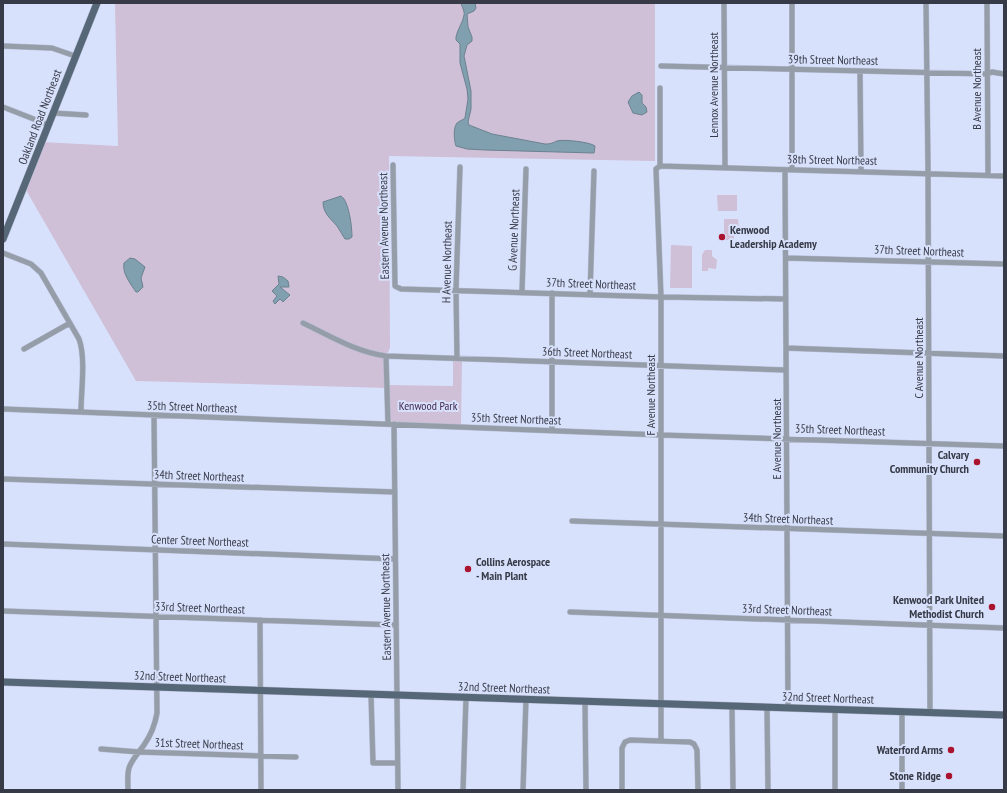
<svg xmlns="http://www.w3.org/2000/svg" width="1007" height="793" font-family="'PT Sans Narrow',sans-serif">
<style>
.green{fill:#cfbfd7}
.water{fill:#81a0af;stroke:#6b8290}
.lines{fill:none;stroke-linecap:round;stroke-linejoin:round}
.minor-casing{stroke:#b5bcd4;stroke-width:6}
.major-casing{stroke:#b5bcd4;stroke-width:8}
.minor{stroke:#959ea8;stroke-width:5}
.major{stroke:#566778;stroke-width:7}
.poi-dot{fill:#aa132e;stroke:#d8e1fc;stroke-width:1.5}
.labels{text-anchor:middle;stroke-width:4;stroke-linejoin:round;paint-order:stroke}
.street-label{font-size:12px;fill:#373b48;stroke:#d8e1fc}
.poi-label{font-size:12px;font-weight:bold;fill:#373b48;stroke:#d8e1fc;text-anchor:end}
.park-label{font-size:12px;fill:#43294e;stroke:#d8e1fc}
</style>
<rect width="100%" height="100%" fill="#d8e1fc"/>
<path class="green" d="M115 3H655V161L389 156 390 348 386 356 387 385 453 386V358L462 359 461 427 388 424 387 388 136 381 26 190 42 142 118 146Z
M717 195H737V211H718Z
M724 219H738L739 229 734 234V240H724Z
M671 245 692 246V288H670Z
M705 250H712V256L717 260 716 269 708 268V271H702V255Z"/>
<path class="water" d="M461 3H475L476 8 474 11 467 14 468 27 472 37V41L467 45 464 56 471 91V109L468 122 469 125 492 134 545 144C551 144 552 143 557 141 563 139 590 142 595 146L594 153 485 150 467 149 456 146C454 140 453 128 457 123 459 121 463 120 465 118L468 99 467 89 460 63V44L456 40C455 33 463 23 464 15 465 12 462 7 461 3Z
M639 92 642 95V103L646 107 647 112 642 115 633 113 628 102 632 96Z
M341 196C349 201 352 227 352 237L349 239H345C342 235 340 230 337 226 330 218 323 213 323 202Z
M130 258 135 259 145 267 141 278 143 287 138 292H136C130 283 122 273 124 263Z
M278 276 283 277 288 281 289 287H280L290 295 283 302 280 299 275 304 273 301 277 296 272 291 279 284Z"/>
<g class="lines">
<g class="minor-casing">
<path id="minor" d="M724 3 725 168
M792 3V169
M926 3 928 168 930 712
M987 3 988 175
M3 46 52 48 75 56
M661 66 987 74 992 72 1004 74
M860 71 861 171
M660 88V166L656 169 661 297V741
M3 107 49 125
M53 113 86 115
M393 165 395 286 401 289 661 297 786 299
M660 166 1004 176
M785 170 788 708
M3 253 31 264 41 273 79 339C86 358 81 391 81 412
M786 258 1004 264
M522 292 526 169
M552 293V430
M590 294 594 171
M303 323C330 336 356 352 386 356L786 370
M786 348 1004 356
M24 349 70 323
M386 356 388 424
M457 358 456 290 460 167
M3 409 661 435 1004 446
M394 424 398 790
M3 479 395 492
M572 521 1004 536
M3 544 395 559
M3 611 396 625
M570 612 1004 628
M260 620 261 790
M371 694 373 763H397
M585 701 586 790
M732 706 733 790
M767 707 768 790
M835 709V790
M902 712V790
M101 749 139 752 296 757
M128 790C128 783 127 775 129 768 132 759 139 752 144 745 151 735 155 725 157 713L154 415
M463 790 466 698
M523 790 526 699
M622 790V748L625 742 630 740 690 742 694 744 697 750 698 790"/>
</g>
<g class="major-casing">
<path id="major" d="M3 239 97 3
M3 682 1004 715"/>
</g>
<use href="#minor" class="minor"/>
<use href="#major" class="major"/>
</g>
<g class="poi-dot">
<circle cx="722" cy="237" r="4"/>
<circle cx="977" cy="462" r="4"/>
<circle cx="468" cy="569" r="4"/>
<circle cx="992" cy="607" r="4"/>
<circle cx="951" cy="750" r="4"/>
<circle cx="949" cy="776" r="4"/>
</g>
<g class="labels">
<g class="street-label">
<text transform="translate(833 60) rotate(1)" y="4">39th Street Northeast</text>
<text transform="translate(714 85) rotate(-90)" y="4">Lennox Avenue Northeast</text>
<text transform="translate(977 89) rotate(-90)" y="4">B Avenue Northeast</text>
<text transform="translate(40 117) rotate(-69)" y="4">Oakland Road Northeast</text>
<text transform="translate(832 160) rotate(1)" y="4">38th Street Northeast</text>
<text transform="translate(384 226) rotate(-91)" y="4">Eastern Avenue Northeast</text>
<text transform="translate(514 230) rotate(-88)" y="4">G Avenue Northeast</text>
<text transform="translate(919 251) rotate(2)" y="4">37th Street Northeast</text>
<text transform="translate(447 262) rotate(-89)" y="4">H Avenue Northeast</text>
<text transform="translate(591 284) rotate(2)" y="4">37th Street Northeast</text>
<text transform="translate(587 353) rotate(2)" y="4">36th Street Northeast</text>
<text transform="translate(919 358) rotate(-90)" y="4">C Avenue Northeast</text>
<text transform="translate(651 395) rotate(-90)" y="4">F Avenue Northeast</text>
<text transform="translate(192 407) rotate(2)" y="4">35th Street Northeast</text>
<text transform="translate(516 419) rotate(2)" y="4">35th Street Northeast</text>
<text transform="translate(840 430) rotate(2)" y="4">35th Street Northeast</text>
<text transform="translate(777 439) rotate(-90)" y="4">E Avenue Northeast</text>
<text transform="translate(199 476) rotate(2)" y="4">34th Street Northeast</text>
<text transform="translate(788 519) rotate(2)" y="4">34th Street Northeast</text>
<text transform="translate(200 541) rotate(2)" y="4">Center Street Northeast</text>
<text transform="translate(386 607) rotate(-91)" y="4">Eastern Avenue Northeast</text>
<text transform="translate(200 608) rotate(2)" y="4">33rd Street Northeast</text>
<text transform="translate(787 610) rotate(2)" y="4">33rd Street Northeast</text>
<text transform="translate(180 677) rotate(2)" y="4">32nd Street Northeast</text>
<text transform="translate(504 688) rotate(2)" y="4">32nd Street Northeast</text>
<text transform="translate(828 698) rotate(2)" y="4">32nd Street Northeast</text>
<text transform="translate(199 744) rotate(2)" y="4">31st Street Northeast</text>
</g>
<g class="poi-label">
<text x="730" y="234" text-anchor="start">Kenwood<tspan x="730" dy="14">Leadership Academy</tspan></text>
<text x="969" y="459">Calvary<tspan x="969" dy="14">Community Church</tspan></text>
<text x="476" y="566" text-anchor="start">Collins Aerospace<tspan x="476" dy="14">- Main Plant</tspan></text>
<text x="984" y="604">Kenwood Park United<tspan x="984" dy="14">Methodist Church</tspan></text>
<text x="943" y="754">Waterford Arms</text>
<text x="941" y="780">Stone Ridge</text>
</g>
<g class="park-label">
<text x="428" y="410">Kenwood Park</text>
</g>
</g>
<rect width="1007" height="793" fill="none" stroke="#373b48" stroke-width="8"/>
</svg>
